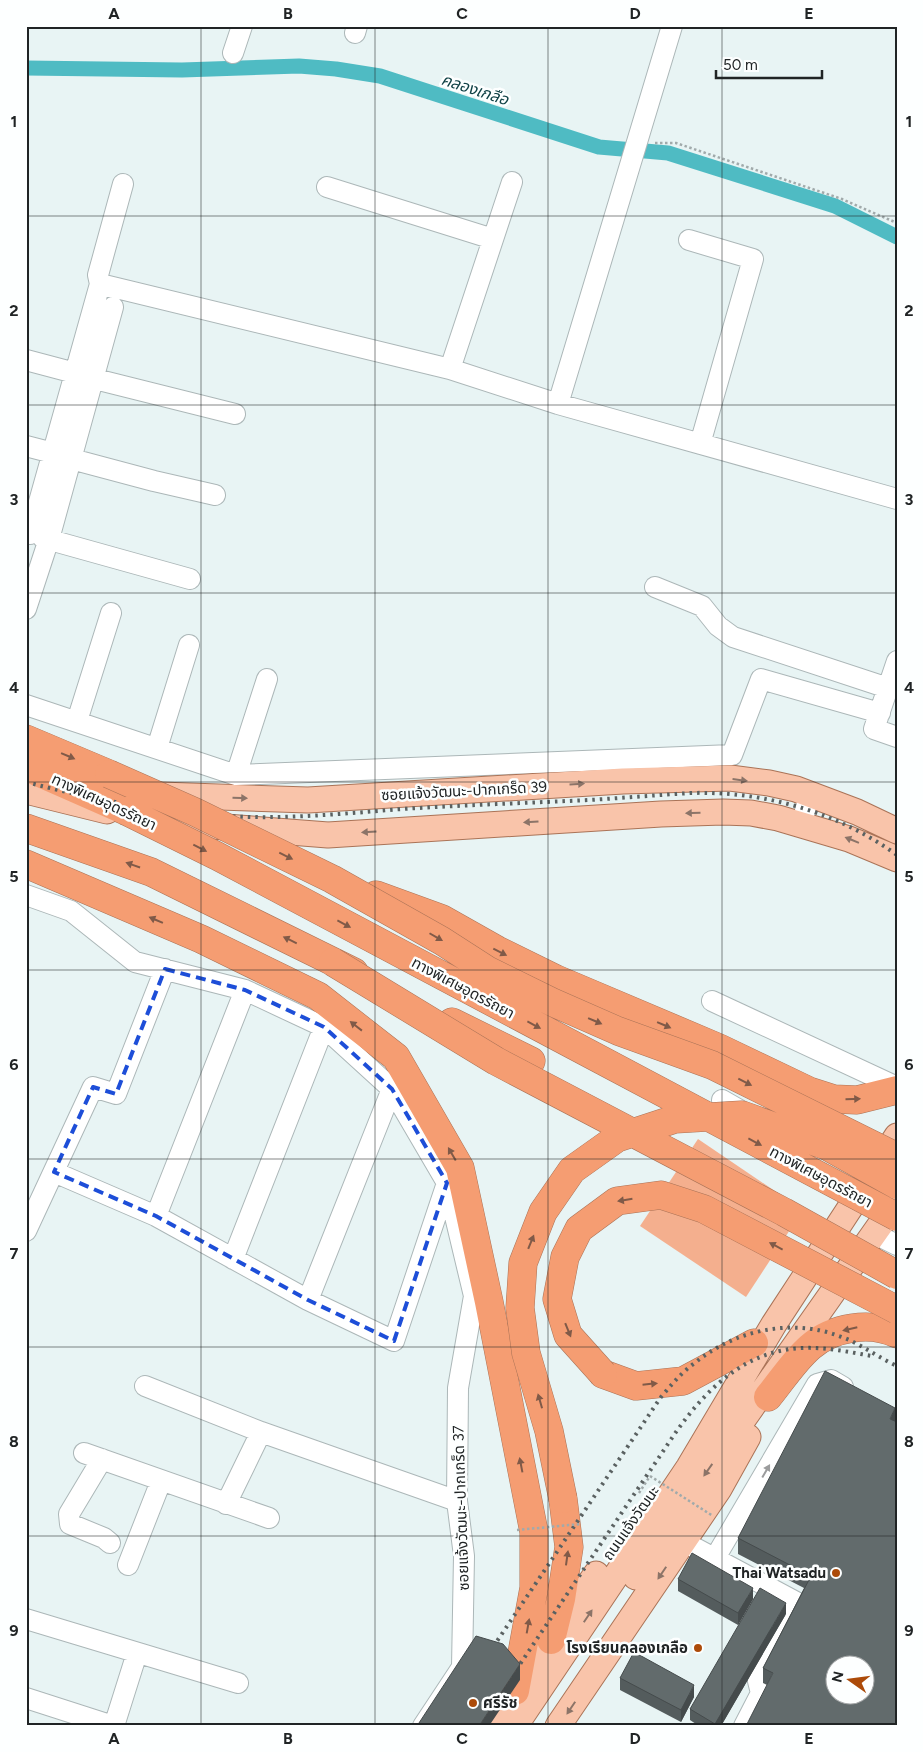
<svg xmlns="http://www.w3.org/2000/svg" width="923" height="1752" font-family="Figtree,'Noto Sans Thai',sans-serif">
<style>
.green{fill:#f4af8e}
.lines{fill:none;stroke-linecap:round;stroke-linejoin:round}
.canal{stroke:#4fbbc3;stroke-width:15}
.minor-casing{stroke:#acb7b8;stroke-width:22}
.major-casing{stroke:#aa7357;stroke-width:27}
.highway-casing{stroke:#aa7357;stroke-width:29}
.path{stroke:#a1aaab;stroke-width:2.5;stroke-dasharray:2.5 2.5;stroke-linecap:butt}
.minor{stroke:#fff;stroke-width:20}
.major{stroke:#f9c4aa;stroke-width:25}
.highway{stroke:#f59d72;stroke-width:28}
.rail{stroke:#5a6161;stroke-width:4;stroke-dasharray:2.5 5;stroke-linecap:butt}
.highway-bridge-casing{stroke:#aa7357;stroke-width:29;stroke-linecap:butt}
.path-bridge{stroke:#a1aaab;stroke-width:2.5;stroke-dasharray:2.5 2.5;stroke-linecap:butt}
.highway-bridge{stroke:#f59d72;stroke-width:28}
.wall{fill:#545c5d}
.shaded-wall{fill:#454b4c}
.building{fill:#626b6c;stroke:#454b4c;fill-rule:evenodd}
.oneway{fill:#805a48}
.oneway2{fill:#8c7468}
.oneway3{fill:#9b9c9d}
.marked{fill:none;stroke:#1d4ed8;stroke-width:4;stroke-dasharray:10 6;stroke-linejoin:round}
.grid{fill:none;stroke:#202425;stroke-width:1;stroke-opacity:0.55}
.poi-dot{fill:#ac4b09;stroke:#fdffff;stroke-width:2}
.labels{text-anchor:middle;stroke-width:5;stroke-linejoin:round;paint-order:stroke}
.street-label{font-size:15px;fill:#202425;stroke:#fdffff}
.poi-label{font-size:15px;font-weight:bold;fill:#202425;stroke:#fdffff;text-anchor:end}
.water-label{font-size:16px;font-style:italic;fill:#0f4145;stroke:#fdffff}
.neatline{fill:none;stroke:#202425;stroke-width:2}
.grid-label{font-size:16px;text-anchor:middle;font-weight:bold;fill:#202425}
</style>
<rect width="100%" height="100%" fill="#e8f4f4"/>
<path class="green" d="M698 1139 803 1210 746 1297 640 1226Z"/>
<g class="lines">
<path class="canal" d="M26 68 182 70 299 66 336 69 380 76 599 147 668 153 835 206 897 237"/>
<g class="minor-casing">
<path id="minor" d="M355 33 357 26
M233 53 242 26
M327 187 493 239
M689 240 753 259 700 444
M100 284 450 369 558 404 897 499
M26 360 75 373
M450 369 512 182
M87 377 235 414
M558 404 672 26
M26 446 53 453
M64 457 154 481 215 495
M26 533 30 534 100 284 98 275 123 184
M43 538 190 579
M655 587 702 606 718 626 733 637 888 688
M26 609 49 539 113 307
M897 661 874 729 897 737
M26 705 236 775 732 755 761 679 880 713
M77 721 111 613
M157 748 189 645
M236 775 267 679
M802 824 809 794
M26 895 71 911 135 962 245 990 324 1027 392 1089 447 1183 474 1296 458 1388 457 1501 464 1556 462 1667 423 1726
M712 1001 897 1087
M722 1100 750 1116
M54 1172 156 1216 308 1300 394 1341 447 1183
M156 1216 245 990
M26 1231 93 1087 116 1094 165 969
M875 1234 897 1245
M233 1259 324 1027
M308 1300 392 1089
M145 1386 261 1432 457 1501
M84 1453 269 1518
M102 1459 69 1514 70 1524 104 1538 110 1543
M226 1504 261 1432
M684 1542 798 1603 758 1681 761 1693 744 1726
M715 1558 817 1384 831 1380 843 1387
M128 1565 161 1481
M26 1619 238 1683
M26 1698 113 1726
M114 1726 137 1653"/>
</g>
<g class="major-casing">
<path id="major" d="M26 791 107 811
M160 795 308 800 623 781 730 778 769 783 796 789 857 812 897 831
M148 821 328 835 661 814 723 812 751 813 778 818 849 839 897 859
M636 1577 704 1475 897 1201
M492 1726 596 1574
M515 1726 689 1467 774 1324 897 1136
M558 1726 719 1489 748 1437"/>
</g>
<g class="highway-casing">
<path id="highway" d="M26 739 109 774
M26 767 126 811
M26 828 151 872 354 972
M26 864 201 939 318 996 396 1057 460 1168 489 1302 534 1532V1588L515 1691
M376 895 442 919 497 950 556 979 719 1048 809 1091 834 1099 857 1100 897 1090
M452 1022 531 1061
M603 1374 636 1386 683 1381 754 1343
M768 1397C782 1380 794 1361 810 1347 833 1327 870 1321 897 1334
M551 1640 561 1599 569 1547 563 1499"/>
</g>
<path class="path" d="M655 143H676L842 199 897 223
M639 1493 650 1476"/>
<use href="#minor" class="minor"/>
<use href="#major" class="major"/>
<use href="#highway" class="highway"/>
<path class="rail" d="M26 782C99 801 175 815 250 817 301 818 352 813 402 809 464 805 527 803 589 800 623 798 657 795 691 793 765 791 837 812 897 855
M489 1653 661 1397C672 1384 682 1372 696 1362 735 1330 792 1318 839 1336 860 1343 877 1357 897 1366
M512 1676 676 1432C707 1388 746 1350 803 1348 826 1347 849 1352 872 1356"/>
<g class="highway-bridge-casing">
<path id="highway-bridge" d="M109 774 195 812 332 879 442 941 487 970 552 1002 618 1031 712 1065 897 1157
M126 811 217 856 897 1217
M333 962 496 1061 784 1212 897 1275
M603 1374 568 1335 557 1299 565 1257 579 1229 617 1201 661 1195 704 1209 897 1310
M563 1499 549 1431 526 1353 520 1308 523 1263 543 1212 572 1170 617 1138 675 1119 742 1115 827 1146 897 1185"/>
</g>
<path class="path-bridge" d="M650 1476 713 1516
M517 1530 581 1524"/>
<use href="#highway-bridge" class="highway-bridge"/>
</g>
<path class="wall" d="M895 1421 767 1685 763 1683V1668L804 1588 738 1554V1538Z
M678 1579 753 1599 738 1625 678 1591Z
M786 1614 721 1726H699L690 1720V1709Z
M620 1678 694 1697 681 1722 620 1690Z"/>
<path class="shaded-wall" d="M895 1408V1423L890 1419Z
M753 1588V1599L738 1625V1613Z
M786 1603V1614L721 1726H715V1724Z
M520 1664V1680L489 1726H479Z
M694 1685V1697L681 1722V1710Z"/>
<path class="building" d="M825 1371 895 1408 890 1419 897 1422V1726H746L773 1673 763 1668 811 1576 738 1538ZM836 1664H866V1694H836Z
M692 1553 753 1588 738 1613 678 1579Z
M760 1588 786 1603 715 1724 690 1709Z
M476 1636 503 1644 520 1664 479 1726H417Z
M634 1652 694 1685 681 1710 620 1678Z"/>
<defs><path id="oneway-solid" d="M-6-.8H1V-3.2L6.5 0L1 3.2V.8H-6Z" transform="scale(1.25)"/></defs>
<g class="oneway">
<use href="#oneway-solid" transform="translate(68 756) rotate(23)"/>
<use href="#oneway-solid" transform="translate(200 848) rotate(27)"/>
<use href="#oneway-solid" transform="translate(286 856) rotate(26)"/>
<use href="#oneway-solid" transform="translate(133 865) rotate(-161)"/>
<use href="#oneway-solid" transform="translate(156 920) rotate(-157)"/>
<use href="#oneway-solid" transform="translate(344 924) rotate(28)"/>
<use href="#oneway-solid" transform="translate(436 937) rotate(30)"/>
<use href="#oneway-solid" transform="translate(290 940) rotate(-154)"/>
<use href="#oneway-solid" transform="translate(500 952) rotate(27)"/>
<use href="#oneway-solid" transform="translate(595 1021) rotate(23)"/>
<use href="#oneway-solid" transform="translate(534 1025) rotate(28)"/>
<use href="#oneway-solid" transform="translate(664 1025) rotate(23)"/>
<use href="#oneway-solid" transform="translate(356 1026) rotate(-142)"/>
<use href="#oneway-solid" transform="translate(745 1082) rotate(27)"/>
<use href="#oneway-solid" transform="translate(853 1099) rotate(-2)"/>
<use href="#oneway-solid" transform="translate(755 1142) rotate(28)"/>
<use href="#oneway-solid" transform="translate(452 1154) rotate(-120)"/>
<use href="#oneway-solid" transform="translate(625 1200) rotate(171)"/>
<use href="#oneway-solid" transform="translate(531 1242) rotate(-68)"/>
<use href="#oneway-solid" transform="translate(776 1246) rotate(-152)"/>
<use href="#oneway-solid" transform="translate(850 1329) rotate(167)"/>
<use href="#oneway-solid" transform="translate(568 1330) rotate(68)"/>
<use href="#oneway-solid" transform="translate(650 1384) rotate(-6)"/>
<use href="#oneway-solid" transform="translate(540 1401) rotate(-106)"/>
<use href="#oneway-solid" transform="translate(521 1465) rotate(-101)"/>
<use href="#oneway-solid" transform="translate(567 1558) rotate(-82)"/>
<use href="#oneway-solid" transform="translate(528 1626) rotate(-80)"/>
</g>
<g class="oneway2">
<use href="#oneway-solid" transform="translate(740 780) rotate(7)"/>
<use href="#oneway-solid" transform="translate(577 784) rotate(-3)"/>
<use href="#oneway-solid" transform="translate(240 798) rotate(2)"/>
<use href="#oneway-solid" transform="translate(693 813) rotate(178)"/>
<use href="#oneway-solid" transform="translate(531 822) rotate(176)"/>
<use href="#oneway-solid" transform="translate(369 832) rotate(176)"/>
<use href="#oneway-solid" transform="translate(852 840) rotate(-158)"/>
<use href="#oneway-solid" transform="translate(708 1470) rotate(125)"/>
<use href="#oneway-solid" transform="translate(662 1573) rotate(124)"/>
<use href="#oneway-solid" transform="translate(588 1616) rotate(-56)"/>
<use href="#oneway-solid" transform="translate(571 1708) rotate(124)"/>
</g>
<use class="oneway3" href="#oneway-solid" transform="translate(766 1471) rotate(-60)"/>
<path class="marked" d="M165 969 245 990 324 1027 392 1089 447 1183 394 1341 308 1300 156 1216 54 1172 93 1087 116 1094Z"/>
<path class="grid" d="M201 26V1726M375 26V1726M548 26V1726M722 26V1726M26 216H897M26 405H897M26 593H897M26 782H897M26 970H897M26 1159H897M26 1347H897M26 1536H897"/>
<g class="poi-dot">
<circle cx="836" cy="1573" r="5"/>
<circle cx="698" cy="1648" r="5"/>
<circle cx="473" cy="1703" r="5"/>
</g>
<g class="labels">
<g class="street-label">
<text transform="translate(464 791) rotate(-3)" y="5">ซอยแจ้งวัฒนะ-ปากเกร็ด 39</text>
<text transform="translate(104 802) rotate(25)" y="5">ทางพิเศษอุดรรัถยา</text>
<text transform="translate(463 988) rotate(28)" y="5">ทางพิเศษอุดรรัถยา</text>
<text transform="translate(821 1177) rotate(28)" y="5">ทางพิเศษอุดรรัถยา</text>
<text transform="translate(461 1508) rotate(-92)" y="5">ซอยแจ้งวัฒนะ-ปากเกร็ด 37</text>
<text transform="translate(631 1523) rotate(-55)" y="5">ถนนแจ้งวัฒนะ</text>
</g>
<g class="poi-label">
<text x="826" y="1578">Thai Watsadu</text>
<text x="688" y="1653">โรงเรียนคลองเกลือ</text>
<text x="483" y="1708" text-anchor="start">ศรีรัช</text>
</g>
<g class="water-label">
<text transform="translate(475 89) rotate(18)" y="6">คลองเกลือ</text>
</g>
</g>
<rect width="923" height="1752" fill="none" stroke="#fdffff" stroke-width="55"/>
<g transform="translate(850 1680) rotate(284)"><circle r="24" fill="#fdffff" stroke="#a5a7a8"/>
<path d="M0-4L9 19L0 12L-9 19Z" fill="#ac4b09"/>
<text y="-8" font-size="14" font-weight="bold" text-anchor="middle" fill="#202425">N</text>
</g>
<path d="M716 70v8h106v-8" fill="none" stroke="#202425" stroke-width="2.5"/>
<text x="723" y="70" font-size="15" fill="#202425" stroke="#fdffff" stroke-width="4" paint-order="stroke">50 m</text>
<rect x="28" y="28" width="868" height="1696" class="neatline"/>
<g class="grid-label">
<text x="114" y="19">A</text>
<text x="288" y="19">B</text>
<text x="462" y="19">C</text>
<text x="635" y="19">D</text>
<text x="809" y="19">E</text>
<text x="14" y="127">1</text>
<text x="909" y="127">1</text>
<text x="14" y="316">2</text>
<text x="909" y="316">2</text>
<text x="14" y="505">3</text>
<text x="909" y="505">3</text>
<text x="14" y="693">4</text>
<text x="909" y="693">4</text>
<text x="14" y="882">5</text>
<text x="909" y="882">5</text>
<text x="14" y="1070">6</text>
<text x="909" y="1070">6</text>
<text x="14" y="1259">7</text>
<text x="909" y="1259">7</text>
<text x="14" y="1447">8</text>
<text x="909" y="1447">8</text>
<text x="14" y="1636">9</text>
<text x="909" y="1636">9</text>
<text x="114" y="1744">A</text>
<text x="288" y="1744">B</text>
<text x="462" y="1744">C</text>
<text x="635" y="1744">D</text>
<text x="809" y="1744">E</text>
</g>
</svg>
